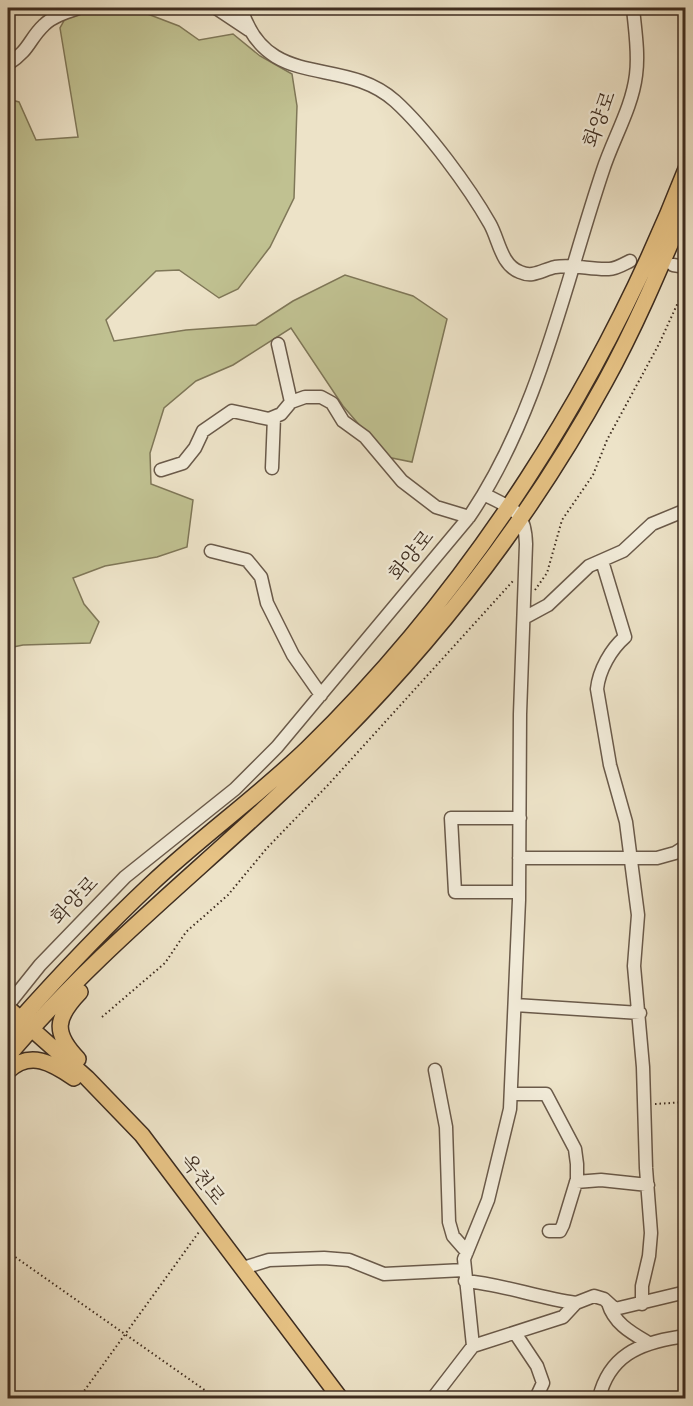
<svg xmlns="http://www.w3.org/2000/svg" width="693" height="1406" font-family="'IM FELL French Canon','Noto Serif KR',serif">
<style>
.green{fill:#c0c191;stroke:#7f7758;stroke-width:1.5}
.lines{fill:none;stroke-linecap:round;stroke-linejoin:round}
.minor-casing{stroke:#6a5a4a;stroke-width:15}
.major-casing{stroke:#3e2d20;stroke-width:18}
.path{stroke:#3e2d20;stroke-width:2;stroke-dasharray:1.5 3;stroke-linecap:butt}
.minor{stroke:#f3eddb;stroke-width:12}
.major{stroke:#e6c284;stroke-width:15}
.labels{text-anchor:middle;stroke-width:4.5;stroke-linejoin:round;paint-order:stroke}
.street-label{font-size:20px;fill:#3e2d20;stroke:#f3eddb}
</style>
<rect width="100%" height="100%" fill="#ede3c8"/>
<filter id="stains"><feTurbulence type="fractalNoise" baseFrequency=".00333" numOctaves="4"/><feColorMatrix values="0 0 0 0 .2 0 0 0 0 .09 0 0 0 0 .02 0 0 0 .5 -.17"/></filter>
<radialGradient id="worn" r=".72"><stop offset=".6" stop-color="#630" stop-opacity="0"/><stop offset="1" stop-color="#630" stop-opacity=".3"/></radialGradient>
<path class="green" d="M71 8H132L179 26 199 40 233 34 260 56 292 74 297 106 294 198 270 247 238 289 219 298 179 270 156 271 106 320 114 341 186 330 256 325 293 301 345 275 413 296 447 319 412 462 387 457 343 406 291 328 233 365 196 381 164 408 150 453 151 484 193 500 187 547 157 557 105 566 73 578 84 604 99 622 90 643 23 645 8 648V99L19 102 36 140 78 137 60 28Z"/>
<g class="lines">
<g class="minor-casing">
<path id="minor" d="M216 8 249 30
M241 8C267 93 343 54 395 101 427 130 469 187 490 224 499 240 501 265 520 272 533 278 542 270 555 267 574 264 591 270 609 269 616 269 624 264 630 261
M8 64C30 50 29 39 44 25 53 16 67 12 79 8
M673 265 686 267
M278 344 291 402
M272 468 274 417
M161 470 183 463 195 448 203 431 232 411 269 419 281 414 291 402 305 397H321L332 403 343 421 365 437 402 481 436 507 469 517
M211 551 247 560 261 577 267 603 293 655 321 695
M602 561 625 637C611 649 599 670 597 689L610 765 626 822 638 915 634 966 643 1067 646 1168 651 1233 649 1256 642 1286V1304
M524 618 548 605 589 566 623 551 652 524 686 510
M519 858H657L675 853 686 846
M519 892H455L451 818H520
M8 1005 40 965 125 877 235 789 277 747 469 517C539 414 564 286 603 170 613 139 632 108 636 75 639 53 635 30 633 8
M515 1005 640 1013
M435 1070 446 1127 449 1222 453 1236 467 1252
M511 1094H546L575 1149 577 1164V1179L563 1225 560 1231H549
M576 1182 601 1180 648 1185
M243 1268 269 1260 324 1258 349 1260 384 1274 464 1270
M465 1281C502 1284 538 1298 576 1303
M608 1303C614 1323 630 1332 647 1342
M515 1333 537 1366 543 1383 536 1398
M473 1346 464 1259 488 1200 510 1109 519 900 520 714 526 544C525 509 513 510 484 494
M433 1398 473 1346 563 1317 576 1303 594 1296 604 1299 615 1309 686 1292
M599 1398C609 1356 639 1343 679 1337"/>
</g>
<g class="major-casing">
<path id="major" d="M8 1008 87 1078 142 1135 340 1398
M8 1033C53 982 101 931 151 884 201 837 257 797 307 749 472 588 602 384 686 169
M8 1056C106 939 231 847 337 738 441 633 534 512 605 382 636 326 661 266 686 207
M78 1059C53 1033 55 1018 80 992
M8 1071C30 1050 52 1063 74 1078"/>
</g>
<path class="path" d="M535 590 547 573 562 520 593 475 607 440 659 344 686 285
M102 1017 165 963 186 932 228 895 267 848 328 785 513 581
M655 1104 686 1102
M8 1252 216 1398
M79 1398 199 1232"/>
<use href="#minor" class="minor"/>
<use href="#major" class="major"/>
</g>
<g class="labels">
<g class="street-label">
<text transform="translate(599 119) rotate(-70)" y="7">화양로</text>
<text transform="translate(411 555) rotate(-51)" y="7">화양로</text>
<text transform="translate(74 900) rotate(-46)" y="7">화양로</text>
<text transform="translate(203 1179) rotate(52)" y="7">옥천로</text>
</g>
</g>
<rect width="693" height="1406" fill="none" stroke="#ede3c8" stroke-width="30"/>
<rect x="9" y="9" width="675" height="1388" fill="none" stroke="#3e2d20" stroke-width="3"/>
<rect x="15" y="15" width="663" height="1376" fill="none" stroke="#3e2d20" stroke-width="1.5"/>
<rect width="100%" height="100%" filter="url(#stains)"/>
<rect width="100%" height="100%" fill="url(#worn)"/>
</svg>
